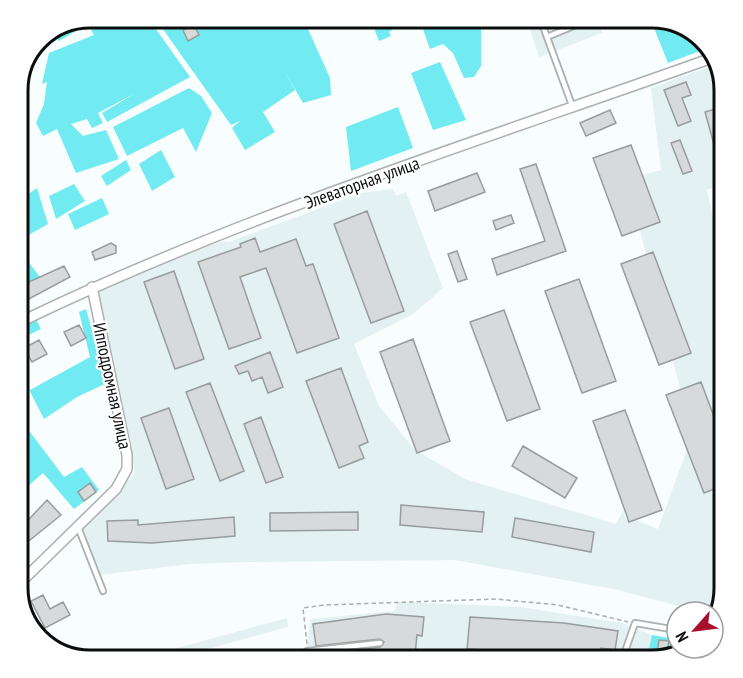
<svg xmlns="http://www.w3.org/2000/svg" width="743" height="678" font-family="'PT Sans Narrow',sans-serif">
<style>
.built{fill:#e4f1f2}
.green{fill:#71ebf1}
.building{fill:#d6dada;stroke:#979c9c;stroke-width:1.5}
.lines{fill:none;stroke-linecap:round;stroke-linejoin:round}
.lane-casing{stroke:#abb0b0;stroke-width:8}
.street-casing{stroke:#abb0b0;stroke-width:12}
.path{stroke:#a9adad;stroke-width:1.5;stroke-dasharray:4.5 3;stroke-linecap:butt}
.lane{stroke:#fff;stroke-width:4.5}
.street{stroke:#fff;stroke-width:9}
.rail{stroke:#292c2c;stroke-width:3;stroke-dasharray:10 10;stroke-linecap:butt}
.labels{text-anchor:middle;stroke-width:4.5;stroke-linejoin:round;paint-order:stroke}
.street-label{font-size:18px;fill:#0c0e0e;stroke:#fff}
.rim{fill:none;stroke:#0c0e0e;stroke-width:3}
</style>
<rect width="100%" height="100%" fill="#f8fdfd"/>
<path class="built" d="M526 18H599L602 33 539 57Z
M715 65 725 86V183L707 190 725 269V587L713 616V612H701L614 589 455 560 248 562 190 564 100 575 82 528 135 473 98 290 159 264 223 241 229 242 361 193 393 189 396 196 406 192 443 288 413 314 354 344 379 406 415 450 465 479 616 524 623 511 626 520 631 518 658 529 692 436 627 179 661 170 651 88Z
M398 602 521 607 622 623 652 635 648 653 662 657 657 660H304L311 619 394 611Z
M287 618 288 627 168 660H116L136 655 137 659Z"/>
<path class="green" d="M91 18H98L59 41 54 36 56 31Z
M110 18H148L190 77 107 122 102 113 134 94 98 113 103 123 92 128 87 119 71 124 83 136 106 130 119 159 76 173 57 129 43 136 36 123 44 104 47 82 42 84 49 53 94 35 91 30Z
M155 18H303L330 78 331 95 303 103 284 70 295 90 263 112 275 132 245 150 232 128 240 121 231 125Z
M370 18H399L400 24 389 32 391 36 379 41Z
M419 18H481V66L474 77 464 78 453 53 443 44 430 49Z
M650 18H657L704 40 708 48 668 63Z
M440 62 466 120 433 130 411 73Z
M189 88 201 96 212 113 196 152 183 128 127 156 113 127Z
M398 107 413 148 351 171 346 127Z
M161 150 175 177 152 191 139 164Z
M126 160 131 170 107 186 101 176Z
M74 184 85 201 56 219 49 196Z
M37 188 48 224 18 241V201Z
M102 198 109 214 75 230 68 214Z
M25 257 42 280 18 293V260Z
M86 309 107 383 77 397 44 419 18 368 30 390 90 357 79 312Z
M36 319 41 329 18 340V328Z
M30 432 64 477 82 467 99 490 74 509 43 473 18 495V440Z
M652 635 669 638 681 649 662 658 648 653Z"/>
<path class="building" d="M194 25 199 35 188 41 183 30Z
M686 82 691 95 682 98 691 121 678 126 664 90Z
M725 106V145L715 148 705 112Z
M610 110 616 123 586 136 580 123Z
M680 140 692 171 683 174 671 143Z
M631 145 660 222 622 236 593 158Z
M536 164 566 251 497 275 492 259 545 241 520 169Z
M477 173 485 192 435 211 428 191Z
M367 211 404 311 371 323 334 224Z
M511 215 514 223 496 230 493 221Z
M255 238 260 252 296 239 306 266 313 264 339 338 297 353 266 268 240 277 261 338 229 349 198 262 241 247 240 244Z
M111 243 116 246V253L95 260 92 252Z
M457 251 467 279 458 282 448 254Z
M653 252 691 353 659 365 621 264Z
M64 266 70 277 27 300 20 286Z
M174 271 204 359 175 369 144 282Z
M579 279 616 381 582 393 545 291Z
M504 310 540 409 507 421 470 322Z
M79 325 86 338 71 346 64 332Z
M413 339 450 441 417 453 380 352Z
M39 340 47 354 32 362 24 348Z
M270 352 283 387 268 393 262 377 252 381 248 371 239 374 235 366Z
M341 368 368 442 359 446 364 458 339 468 306 381Z
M701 382 725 446V485L704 493 666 395Z
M210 383 244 471 220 481 186 392Z
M169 408 194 479 166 489 141 418Z
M625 410 662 510 629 522 593 421Z
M261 417 283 477 266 483 244 424Z
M523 446 577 478 565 498 512 466Z
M90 483 96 492 84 501 78 492Z
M47 500 61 515 25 544 18 537V531Z
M401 505 484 512 482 532 400 525Z
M358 512V530L270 531V513Z
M234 517 235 536 152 543 108 541 107 521 138 520V525Z
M515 518 594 532 591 552 512 537Z
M43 595 50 609 63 602 70 615 45 628 31 601Z
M386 614 424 617 422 636 417 635 415 655H411L410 660H317V654L380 647 384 642 380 639 316 646 313 624Z
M470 617 564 623 618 631 615 650 601 648 599 660H512L513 652 467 649Z
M659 640 669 641 666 656 657 654Z"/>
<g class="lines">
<g class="lane-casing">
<path id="lane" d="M540 18 573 108
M547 37 593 18
M78 527 103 591
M307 651 380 643
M622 660 635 623 677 630"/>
</g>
<g class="street-casing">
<path id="street" d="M18 323C241 215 480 141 712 58
M18 585 116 489 127 469V455L92 287"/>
</g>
<path class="path" d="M307 644 303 608 324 605 496 599 558 605 628 622"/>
<use href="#lane" class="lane"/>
<use href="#street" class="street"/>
<path class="rail" d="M18 113 23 75"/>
</g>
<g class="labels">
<g class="street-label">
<text transform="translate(362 183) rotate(-20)" y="6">Элеваторная улица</text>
<text transform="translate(112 386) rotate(78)" y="6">Ипподромная улица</text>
</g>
</g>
<path d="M0 0H743V678H0ZM90 28H652A62 62 0 0 1 714 90V588A62 62 0 0 1 652 650H90A62 62 0 0 1 28 588V90A62 62 0 0 1 90 28Z" fill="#fff" fill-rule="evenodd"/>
<path class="rim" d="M90 28H652A62 62 0 0 1 714 90V588A62 62 0 0 1 652 650H90A62 62 0 0 1 28 588V90A62 62 0 0 1 90 28Z"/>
<g transform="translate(695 630) rotate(242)"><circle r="28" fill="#ffffff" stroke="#9e9f9f" stroke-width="1.5"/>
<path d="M0-4.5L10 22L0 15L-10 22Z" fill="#a80f2d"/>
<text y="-9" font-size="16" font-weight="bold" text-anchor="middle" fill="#0c0e0e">N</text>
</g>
</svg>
